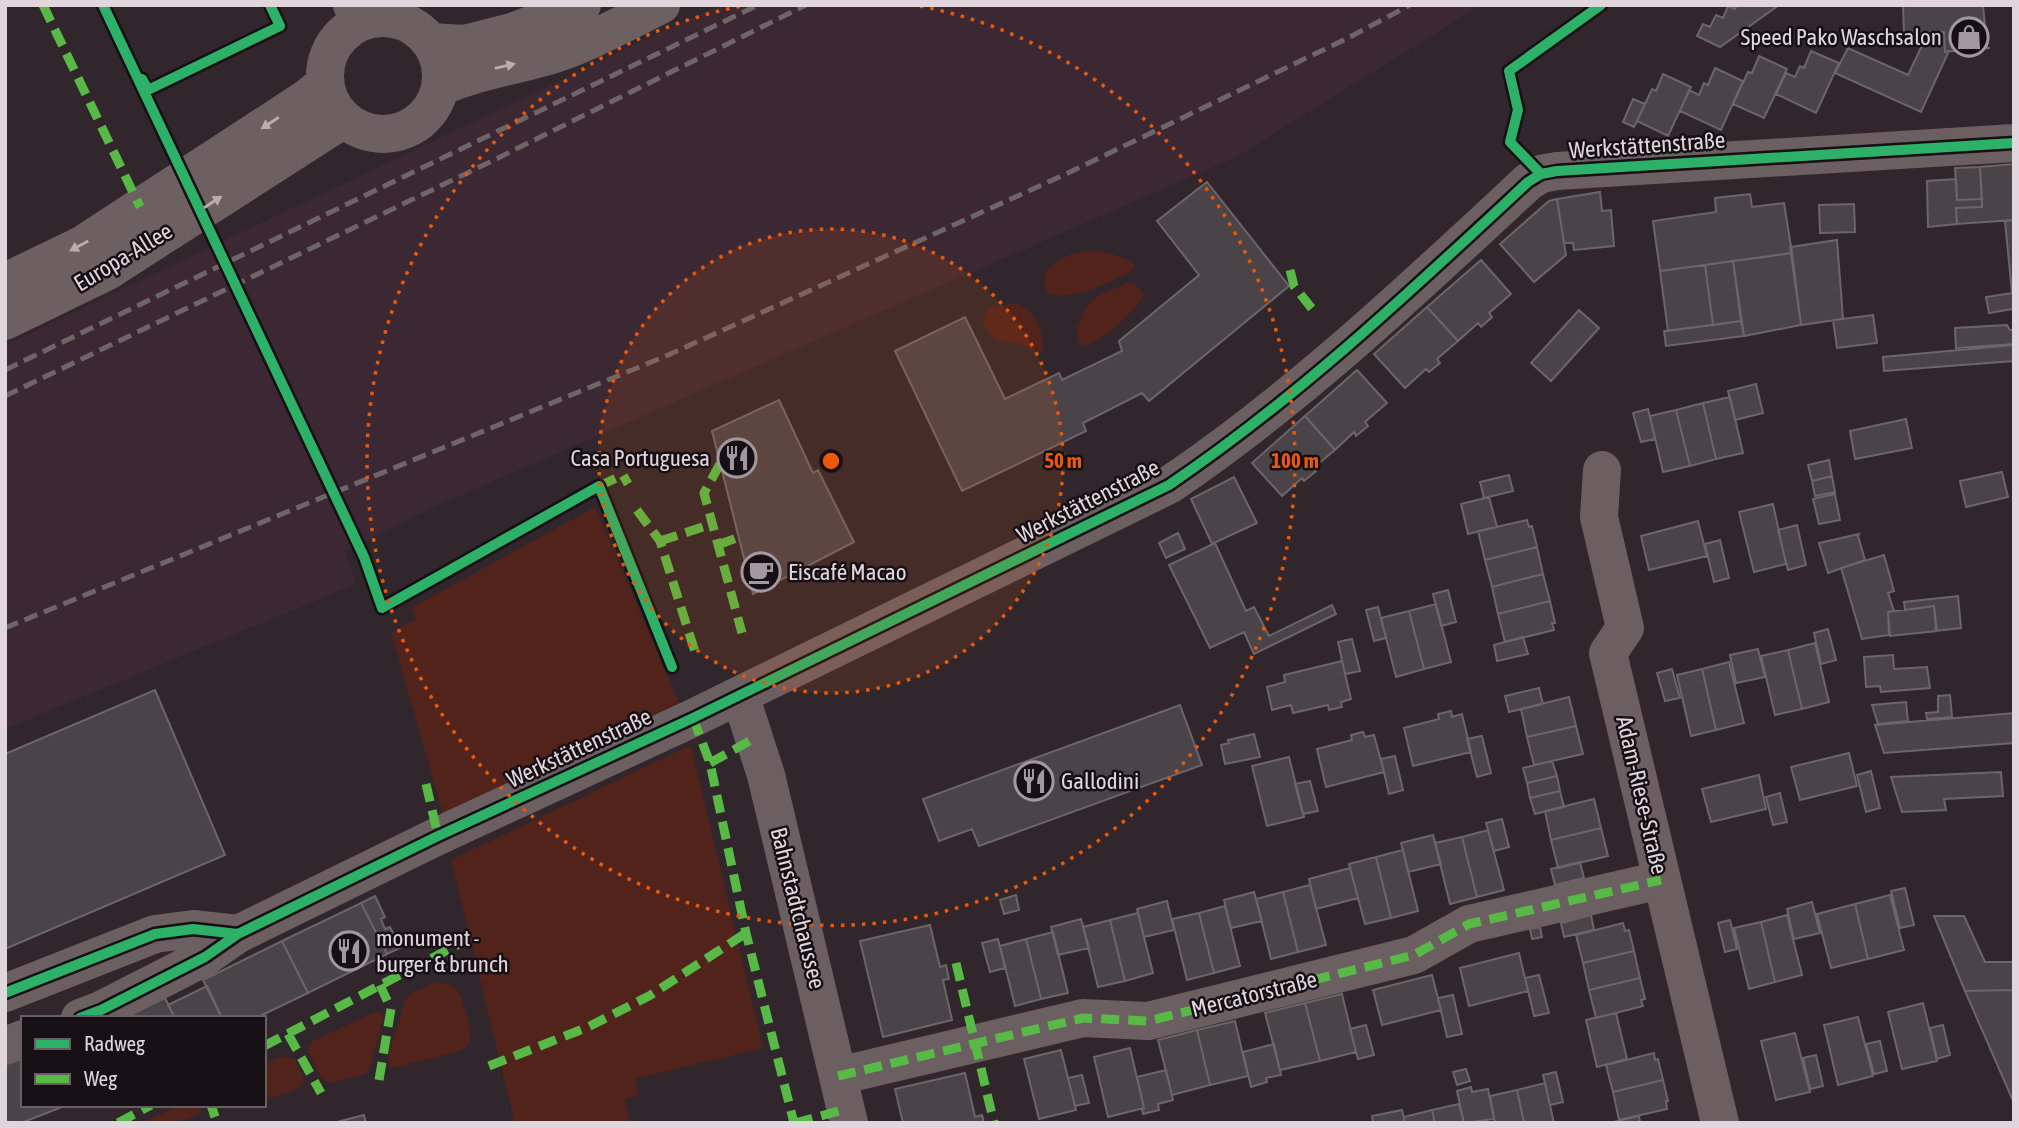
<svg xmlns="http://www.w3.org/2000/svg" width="2019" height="1128" font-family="'Asap Condensed',sans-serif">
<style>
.built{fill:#3c2833}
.green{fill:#51231b}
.building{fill:#4a4348;stroke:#6c656a;stroke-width:2}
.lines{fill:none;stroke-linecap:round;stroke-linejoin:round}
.minor{stroke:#6b5f62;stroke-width:38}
.major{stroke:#6c6062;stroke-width:38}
.rail{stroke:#6e6567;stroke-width:5;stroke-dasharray:14 7;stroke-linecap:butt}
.quiet{stroke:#58b947;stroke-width:9;stroke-dasharray:18 9;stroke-linecap:butt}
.cycleway-casing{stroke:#160f13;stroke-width:15}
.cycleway{stroke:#2db169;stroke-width:10}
.oneway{fill:#b8adb1}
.ring{fill:none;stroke:#e8590c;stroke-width:3.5;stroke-dasharray:3.5 7}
.labels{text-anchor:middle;stroke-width:5;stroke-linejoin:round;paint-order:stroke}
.poi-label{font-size:23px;fill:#e1d6db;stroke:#160f13;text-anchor:start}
.street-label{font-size:23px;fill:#e1d6db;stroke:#160f13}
.centre{fill:#e8590c;stroke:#160f13;stroke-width:3.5}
.ring-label{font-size:21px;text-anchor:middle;font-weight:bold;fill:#e8590c;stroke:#160f13;stroke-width:5;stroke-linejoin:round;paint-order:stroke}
</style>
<rect width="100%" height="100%" fill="#30262b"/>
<path class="built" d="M719 5H1481L1238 156 441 504 345 551 356 584 5 729V345Z"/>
<path class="green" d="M1086 251C1103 252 1120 254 1134 264V269C1116 281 1070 302 1048 294 1033 269 1067 253 1086 251Z
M1127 283C1136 283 1139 286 1143 294 1138 311 1098 346 1081 346 1076 339 1077 333 1079 325 1088 294 1100 296 1127 283Z
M1016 303C1037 311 1041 328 1044 348L1042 352C1033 353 1029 347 1021 344 1001 339 994 344 983 323L988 308Z
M595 507 679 703 444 817 391 633 416 619 411 608Z
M691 745 763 1048 635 1079 638 1095 625 1099 630 1123H515L451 860Z
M436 982C444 983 451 983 457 990 463 997 472 1031 470 1040 468 1047 463 1049 457 1052L392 1068 389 1062V1054L405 1000 410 994Z
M377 1011 382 1013 383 1017 370 1067 366 1074 331 1083 326 1081 321 1078 309 1053 308 1048 311 1042Z
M282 1056 295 1059 304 1080C298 1094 278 1095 264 1099V1064Z
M180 1105H201V1112C184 1124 161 1123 142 1123Z"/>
<path class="building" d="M1737 5H1779L1720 47 1697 36 1703 24 1710 27 1716 15 1723 18 1728 6 1735 9Z
M1903 5H1983L1987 48H1990L1945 52 1944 32 1904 33Z
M1944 32 1945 52 1949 51 1921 112 1835 73 1848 48 1908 75 1928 33Z
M1811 51 1839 63 1816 113 1776 94 1786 73 1795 77 1800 66 1804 68Z
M1759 56 1787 69 1764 118 1733 104 1748 72 1752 73Z
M1715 68 1743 81 1721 130 1680 111 1689 90 1699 95 1704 83 1708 85Z
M1663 74 1691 87 1668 136 1637 121 1652 89 1656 91Z
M1633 99 1645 104 1634 127 1623 122Z
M2014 164V220L1957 224 1956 208 1982 207 1980 167Z
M1980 167 1982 199 1957 200 1955 168Z
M1956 179 1957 200 1982 199V207L1956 208 1957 224 1928 227 1927 181Z
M1207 182 1289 286 1149 401 1142 393 1083 423 1086 431 962 491 895 351 965 317 1005 399 1059 373 1062 380 1122 351 1119 341 1199 275 1157 221Z
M1600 192 1602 211 1611 210 1614 246 1574 250 1573 243H1564L1557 199Z
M1750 194 1752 207 1784 203 1792 253 1660 271 1653 221 1716 212 1715 198Z
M1557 199 1566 255 1534 282 1500 244 1549 201Z
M1854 204 1855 232 1820 233 1819 205Z
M2014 220V293H2012L2005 221Z
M1837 240 1843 319 1801 325 1790 247Z
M1792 253 1801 325 1744 336 1733 261Z
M1481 260 1511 294 1489 313 1492 317 1481 327 1478 323 1458 341 1427 307Z
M1733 261 1741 321 1713 325 1705 265Z
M1705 265 1713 325 1668 331 1660 271Z
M2013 293V309L1989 313 1986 297Z
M1427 307 1458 341 1437 359 1440 363 1429 372 1426 369 1405 388 1374 354Z
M1579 310 1599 328 1551 381 1531 363Z
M1873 315 1877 343 1837 348 1833 320Z
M1741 321 1744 336 1666 346 1664 331Z
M2007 325 2010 330H2014V344L1956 348 1955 328Z
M2014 345V361L1884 371 1883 357Z
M1357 370 1387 403 1365 422 1368 426 1356 436 1354 432 1335 450 1305 416Z
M1756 384 1763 413 1735 420 1728 391Z
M1730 397 1743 453 1716 459 1703 403Z
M779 400 813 473 818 470 854 542 753 594 712 431Z
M1703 403 1716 459 1690 466 1676 410Z
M1648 409 1655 439 1641 442 1633 413Z
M1676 410 1690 466 1663 472 1650 416Z
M1305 416 1335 450 1313 468 1316 471 1304 481 1302 478 1282 496 1252 463Z
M1906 419 1912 448 1855 459 1850 431Z
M1829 460 1832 476 1812 481 1808 465Z
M2002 472 2008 497 1966 507 1960 481Z
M1509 475 1513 491 1484 498 1480 482Z
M1832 476 1835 492 1815 496 1812 481Z
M1234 477 1257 523 1212 544 1191 499Z
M1835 494 1840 520 1819 524 1813 499Z
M1489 497 1497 527 1468 534 1461 504Z
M1773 504 1786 564 1754 572 1739 512Z
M1527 520 1529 527 1532 526 1537 547 1485 560 1478 531Z
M1698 521 1707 556 1649 570 1641 536Z
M1797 525 1806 565 1788 570 1778 530Z
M1178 533 1185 549 1166 558 1159 543Z
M1859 534 1858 536 1865 560 1828 573 1819 543Z
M1720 540 1729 578 1714 582 1705 544Z
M1215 543 1246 611 1254 607 1269 636 1332 605 1336 614 1254 654 1244 632 1210 648 1169 565Z
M1537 547 1543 574 1492 587 1485 560Z
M1884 555 1894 591 1888 593 1894 611 1888 612 1889 635 1862 639 1841 568Z
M1543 574 1550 601 1498 614 1492 587Z
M1448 590 1456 622 1441 626 1433 594Z
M1958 596 1961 628 1936 631 1934 606 1905 610 1904 602Z
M1550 601 1555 623H1552L1554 630 1505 642 1498 614Z
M1436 604 1451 662 1424 669 1409 611Z
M1934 606 1937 631 1890 636 1888 612Z
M1378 607 1386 638 1374 641 1366 610Z
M1409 611 1424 669 1396 677 1381 618Z
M1828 629 1836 660 1821 664 1814 633Z
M1523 637 1528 654 1497 661 1494 645Z
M1352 639 1360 671 1345 674 1338 642Z
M1815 643 1829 702 1802 709 1788 650Z
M1758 649 1765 677 1736 683 1730 655Z
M1788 650 1802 709 1775 715 1761 656Z
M1893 655 1894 669 1927 667 1930 688 1881 692 1880 686 1866 687 1864 657Z
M1342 661 1351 699 1341 702 1342 707 1329 710 1328 705 1293 713 1291 705 1272 710 1267 687 1285 682 1284 675Z
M1729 662 1744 723 1716 730 1702 669Z
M1672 669 1680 698 1665 701 1657 673Z
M1702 669 1716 730 1691 736 1677 675Z
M1539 688 1543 704 1509 712 1505 696Z
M155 690 225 855 5 949V754Z
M1950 695 1952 717 1927 719 1926 713 1938 712V696Z
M1569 697 1576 726 1527 737 1521 709Z
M1906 702 1908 721 1878 724 1872 705Z
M1180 705 1202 765 979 846 972 829 939 841 923 799Z
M1451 711 1452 717 1462 714 1471 752 1413 766 1404 728 1439 719 1438 714Z
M2014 713V743L1884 753 1875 725Z
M1576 726 1583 754 1534 765 1527 737Z
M1363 732 1365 737 1374 735 1384 772 1326 787 1317 749 1352 740 1351 735Z
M1254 734 1260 757 1225 764 1221 745 1229 743 1228 740Z
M1482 736 1491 773 1477 777 1467 739Z
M1849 753 1857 786 1800 800 1791 767Z
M1395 756 1403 790 1389 794 1381 759Z
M1289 757 1304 817 1267 826 1252 766Z
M1552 761 1557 776 1527 783 1523 768Z
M1871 771 1880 808 1866 812 1857 775Z
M2001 772 2003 796 1944 799 1946 810 1902 812 1891 777Z
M1759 775 1766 809 1711 822 1702 789Z
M1557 776 1560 791 1530 798 1527 783Z
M1310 781 1318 811 1303 814 1295 784Z
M1560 791 1564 807 1535 814 1530 798Z
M1780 793 1787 822 1773 825 1766 797Z
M1594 799 1601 828 1551 840 1545 811Z
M1502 819 1509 847 1494 851 1486 823Z
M1601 828 1608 856 1558 868 1551 840Z
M1488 830 1504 890 1477 897 1462 837Z
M1433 835 1441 864 1408 872 1401 843Z
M1462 837 1477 897 1450 904 1435 843Z
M1403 850 1418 911 1391 918 1376 857Z
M1376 857 1391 918 1365 924 1349 864Z
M1580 862 1584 878 1555 885 1551 869Z
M1350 868 1358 898 1316 909 1309 879Z
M1310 885 1326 945 1298 952 1283 892Z
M1905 888 1914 925 1900 928 1891 891Z
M1254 892 1262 921 1231 928 1224 900Z
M1283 892 1298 952 1271 959 1256 899Z
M1016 895 1019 910 1004 914 1000 900Z
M1890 895 1904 950 1868 959 1855 904Z
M375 896 385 917 381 919 385 929 390 927 400 948 387 954 361 903Z
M1167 901 1174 930 1144 937 1137 909Z
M1812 902 1820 933 1794 939 1787 909Z
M361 903 387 954 308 993 282 941Z
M1855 904 1868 959 1831 968 1817 914Z
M1225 906 1240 966 1214 973 1199 913Z
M1138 913 1153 973 1125 981 1110 920Z
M1199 913 1214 973 1187 980 1172 919Z
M1591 915 1594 930 1564 937 1561 923Z
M1787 915 1802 975 1775 982 1761 922Z
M1934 916H1964L1985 962H2014V990L1965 991Z
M1081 919 1089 948 1058 955 1051 927Z
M1110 920 1125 981 1098 987 1083 927Z
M1730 920 1737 949 1725 952 1718 923Z
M1761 922 1775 982 1749 989 1734 928Z
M1623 923 1625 931 1629 930 1634 951 1583 963 1576 935Z
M930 925 940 967 946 965 949 979 943 980 952 1020 883 1037 860 941Z
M1540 927 1542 937 1532 939 1530 929Z
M1053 932 1068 993 1041 999 1026 939Z
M998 939 1005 968 990 972 982 943Z
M1026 939 1041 999 1015 1006 1000 946Z
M282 941 308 993 256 1018H222L203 980Z
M1634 951 1640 978 1589 990 1583 963Z
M1519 953 1528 991 1469 1006 1460 968Z
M1432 975 1441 1010 1382 1025 1373 990Z
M1539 975 1549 1013 1534 1016 1525 978Z
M1640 978 1645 999 1641 1000 1643 1006 1596 1018 1589 990Z
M207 986 222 1018H175L168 1005Z
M2014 990V1103L1965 991Z
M1342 994 1356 1052 1320 1061 1305 1003Z
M1453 995 1462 1034 1447 1037 1438 998Z
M165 998 175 1018H122Z
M1305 1003 1320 1061 1280 1070 1265 1013Z
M1923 1003 1937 1061 1902 1069 1888 1012Z
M1616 1013 1627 1059 1597 1067 1586 1020Z
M1858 1017 1873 1076 1838 1085 1824 1025Z
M1235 1021 1248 1076 1210 1085 1197 1030Z
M1366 1025 1374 1055 1358 1059 1350 1029Z
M1943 1025 1950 1055 1937 1059 1930 1028Z
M1197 1030 1210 1085 1172 1095 1158 1040Z
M1795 1033 1810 1092 1776 1100 1761 1041Z
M1880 1041 1887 1071 1874 1074 1866 1044Z
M1274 1044 1281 1075 1266 1078 1267 1082 1251 1087 1243 1052Z
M1130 1048 1144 1108 1108 1117 1094 1057Z
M1061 1050 1076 1110 1039 1119 1024 1059Z
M1654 1053 1655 1060 1658 1059 1663 1080 1613 1092 1606 1065Z
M1816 1055 1823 1086 1810 1089 1803 1058Z
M23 1058V1105H67L21 1123H5V1064Z
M1466 1069 1470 1081 1457 1085 1453 1072Z
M1166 1070 1173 1100 1158 1104 1159 1110 1143 1114 1142 1109 1144 1108 1137 1077Z
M1556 1072 1563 1102 1550 1105 1543 1075Z
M965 1073 975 1117 982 1115 984 1123H903L895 1089Z
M1082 1075 1089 1103 1075 1106 1068 1078Z
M1663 1080 1668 1101H1666L1667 1109 1619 1120 1613 1092Z
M1545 1083 1554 1123H1524L1517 1090Z
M1471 1087 1472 1092 1488 1089 1494 1119 1464 1123 1457 1091Z
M1517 1090 1524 1123H1495L1490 1096Z
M1459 1104 1464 1123H1435L1432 1110Z
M1402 1110 1405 1123H1373L1372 1116Z
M1432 1110 1435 1123H1405L1404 1117Z
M364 1115 366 1123H333Z
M1639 1116 1640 1123H1609Z"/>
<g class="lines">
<path class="minor" d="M352 5 360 22
M1602 470 1599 517 1625 628 1608 653 1720 1123
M740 695 766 775 849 1123
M5 993 155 934 193 929 238 934
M80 1018 101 1010 205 957 238 934 438 836 693 718 1169 485C1299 397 1414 288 1528 182L1541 174 1557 171 2014 143
M5 1046 23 1039
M838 1076 1083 1018 1148 1021 1414 955 1469 924 1661 880"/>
<path class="major" d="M325 76a58 58 0 1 1 116 0a58 58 0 1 1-116 0Z
M430 42 465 44 515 31 582 5
M440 87C477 71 510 67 548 56 588 44 624 23 661 5
M5 282 82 245 307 98 325 83
M5 321 106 272 344 119"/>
<path class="rail" d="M5 370 758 5
M5 396 490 162 806 5
M5 628 666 356 1068 173 1348 38 1410 5"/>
<path class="quiet" d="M43 5 140 207
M1290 270 1294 286 1313 310
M720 464 704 493 742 633
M599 486 623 475 628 484
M637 510 660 541 696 655
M660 541 712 524
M718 545 739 537
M693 718 710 763 746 933 794 1123
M710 763 755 738
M426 784 438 836
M956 963 994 1123
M288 1034 321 1093
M264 1046 459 944
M489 1066 588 1027 649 996 746 933
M838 1076 1083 1018 1148 1021 1414 955 1469 924 1661 880
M379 1080 391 1009 380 985
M211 1105 215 1117
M118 1123 151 1105
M795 1123 846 1109"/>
<g class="cycleway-casing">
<path id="cycleway" d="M103 5 364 557 382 608 599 486 672 667
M142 79 148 90 280 26 270 5
M1541 174 1510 142 1518 110 1509 71 1601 5
M5 993 155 934 193 929 238 934
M80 1018 101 1010 205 957 238 934 438 836 693 718 1169 485C1299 397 1414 288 1528 182L1541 174 1557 171 2014 143"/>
</g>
<use href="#cycleway" class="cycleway"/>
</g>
<defs><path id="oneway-solid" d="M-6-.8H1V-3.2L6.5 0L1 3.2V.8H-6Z" transform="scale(1.75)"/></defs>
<g class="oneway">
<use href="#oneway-solid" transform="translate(505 66) rotate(-13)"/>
<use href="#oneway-solid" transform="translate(270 123) rotate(147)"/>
<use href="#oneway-solid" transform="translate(213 202) rotate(-33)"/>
<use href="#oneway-solid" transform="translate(79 246) rotate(152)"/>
</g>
<circle cx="831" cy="461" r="232" fill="#e8590c" fill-opacity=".12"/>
<g class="ring">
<circle cx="831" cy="461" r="232"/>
<path d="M920 6A464 464 0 1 1 742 6"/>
</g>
<defs>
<g id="shop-ring" transform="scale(2.0125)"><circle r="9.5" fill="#160f13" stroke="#a3989d" stroke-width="1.5"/><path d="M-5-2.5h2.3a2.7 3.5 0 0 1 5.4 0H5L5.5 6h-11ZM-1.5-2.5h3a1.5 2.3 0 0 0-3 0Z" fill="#a3989d"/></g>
<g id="restaurant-ring" transform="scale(2.0125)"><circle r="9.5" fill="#160f13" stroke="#a3989d" stroke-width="1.5"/><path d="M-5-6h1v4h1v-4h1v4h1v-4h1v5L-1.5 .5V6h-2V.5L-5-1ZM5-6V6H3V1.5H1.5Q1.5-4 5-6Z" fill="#a3989d"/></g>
<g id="cafe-ring" transform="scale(2.0125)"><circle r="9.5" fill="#160f13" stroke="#a3989d" stroke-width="1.5"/><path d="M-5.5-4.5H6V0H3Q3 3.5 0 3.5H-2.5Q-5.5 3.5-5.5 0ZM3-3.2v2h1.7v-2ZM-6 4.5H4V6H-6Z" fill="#a3989d"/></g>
</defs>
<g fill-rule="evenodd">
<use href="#shop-ring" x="1969" y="37"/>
<use href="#restaurant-ring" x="737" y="458"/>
<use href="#cafe-ring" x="761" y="572"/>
<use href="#restaurant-ring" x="1034" y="781"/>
<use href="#restaurant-ring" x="349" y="951"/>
</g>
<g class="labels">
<g class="poi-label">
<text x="1942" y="45" text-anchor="end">Speed Pako Waschsalon</text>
<text x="710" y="466" text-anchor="end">Casa Portuguesa</text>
<text x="788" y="580">Eiscafé Macao</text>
<text x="1061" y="789">Gallodini</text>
<text x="376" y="946">monument -<tspan x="376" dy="26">burger &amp; brunch</tspan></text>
</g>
<g class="street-label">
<text transform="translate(1647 145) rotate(-4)" y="8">Werkstättenstraße</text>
<text transform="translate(123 257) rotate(-31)" y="8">Europa-Allee</text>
<text transform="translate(1088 501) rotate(-27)" y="8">Werkstättenstraße</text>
<text transform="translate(579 748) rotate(-25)" y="8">Werkstättenstraße</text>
<text transform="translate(1642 795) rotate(77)" y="8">Adam-Riese-Straße</text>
<text transform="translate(798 908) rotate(76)" y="8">Bahnstadtchaussee</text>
<text transform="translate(1254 994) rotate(-14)" y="8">Mercatorstraße</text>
</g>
</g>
<circle cx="831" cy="461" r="10" class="centre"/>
<g class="ring-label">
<text x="1063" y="468">50 m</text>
<text x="1295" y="468">100 m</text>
</g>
<rect width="2019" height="1128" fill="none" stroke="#e1d6db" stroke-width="14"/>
<rect x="21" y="1016" width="245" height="91" fill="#160f13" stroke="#675f63" stroke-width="2"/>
<rect x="35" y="1039" width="35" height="10" fill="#2db169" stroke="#675f63" stroke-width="2"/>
<text x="84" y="1051" font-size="21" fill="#e1d6db">Radweg</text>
<rect x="35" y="1074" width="35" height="10" fill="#58b947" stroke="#675f63" stroke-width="2"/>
<text x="84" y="1086" font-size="21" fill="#e1d6db">Weg</text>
</svg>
